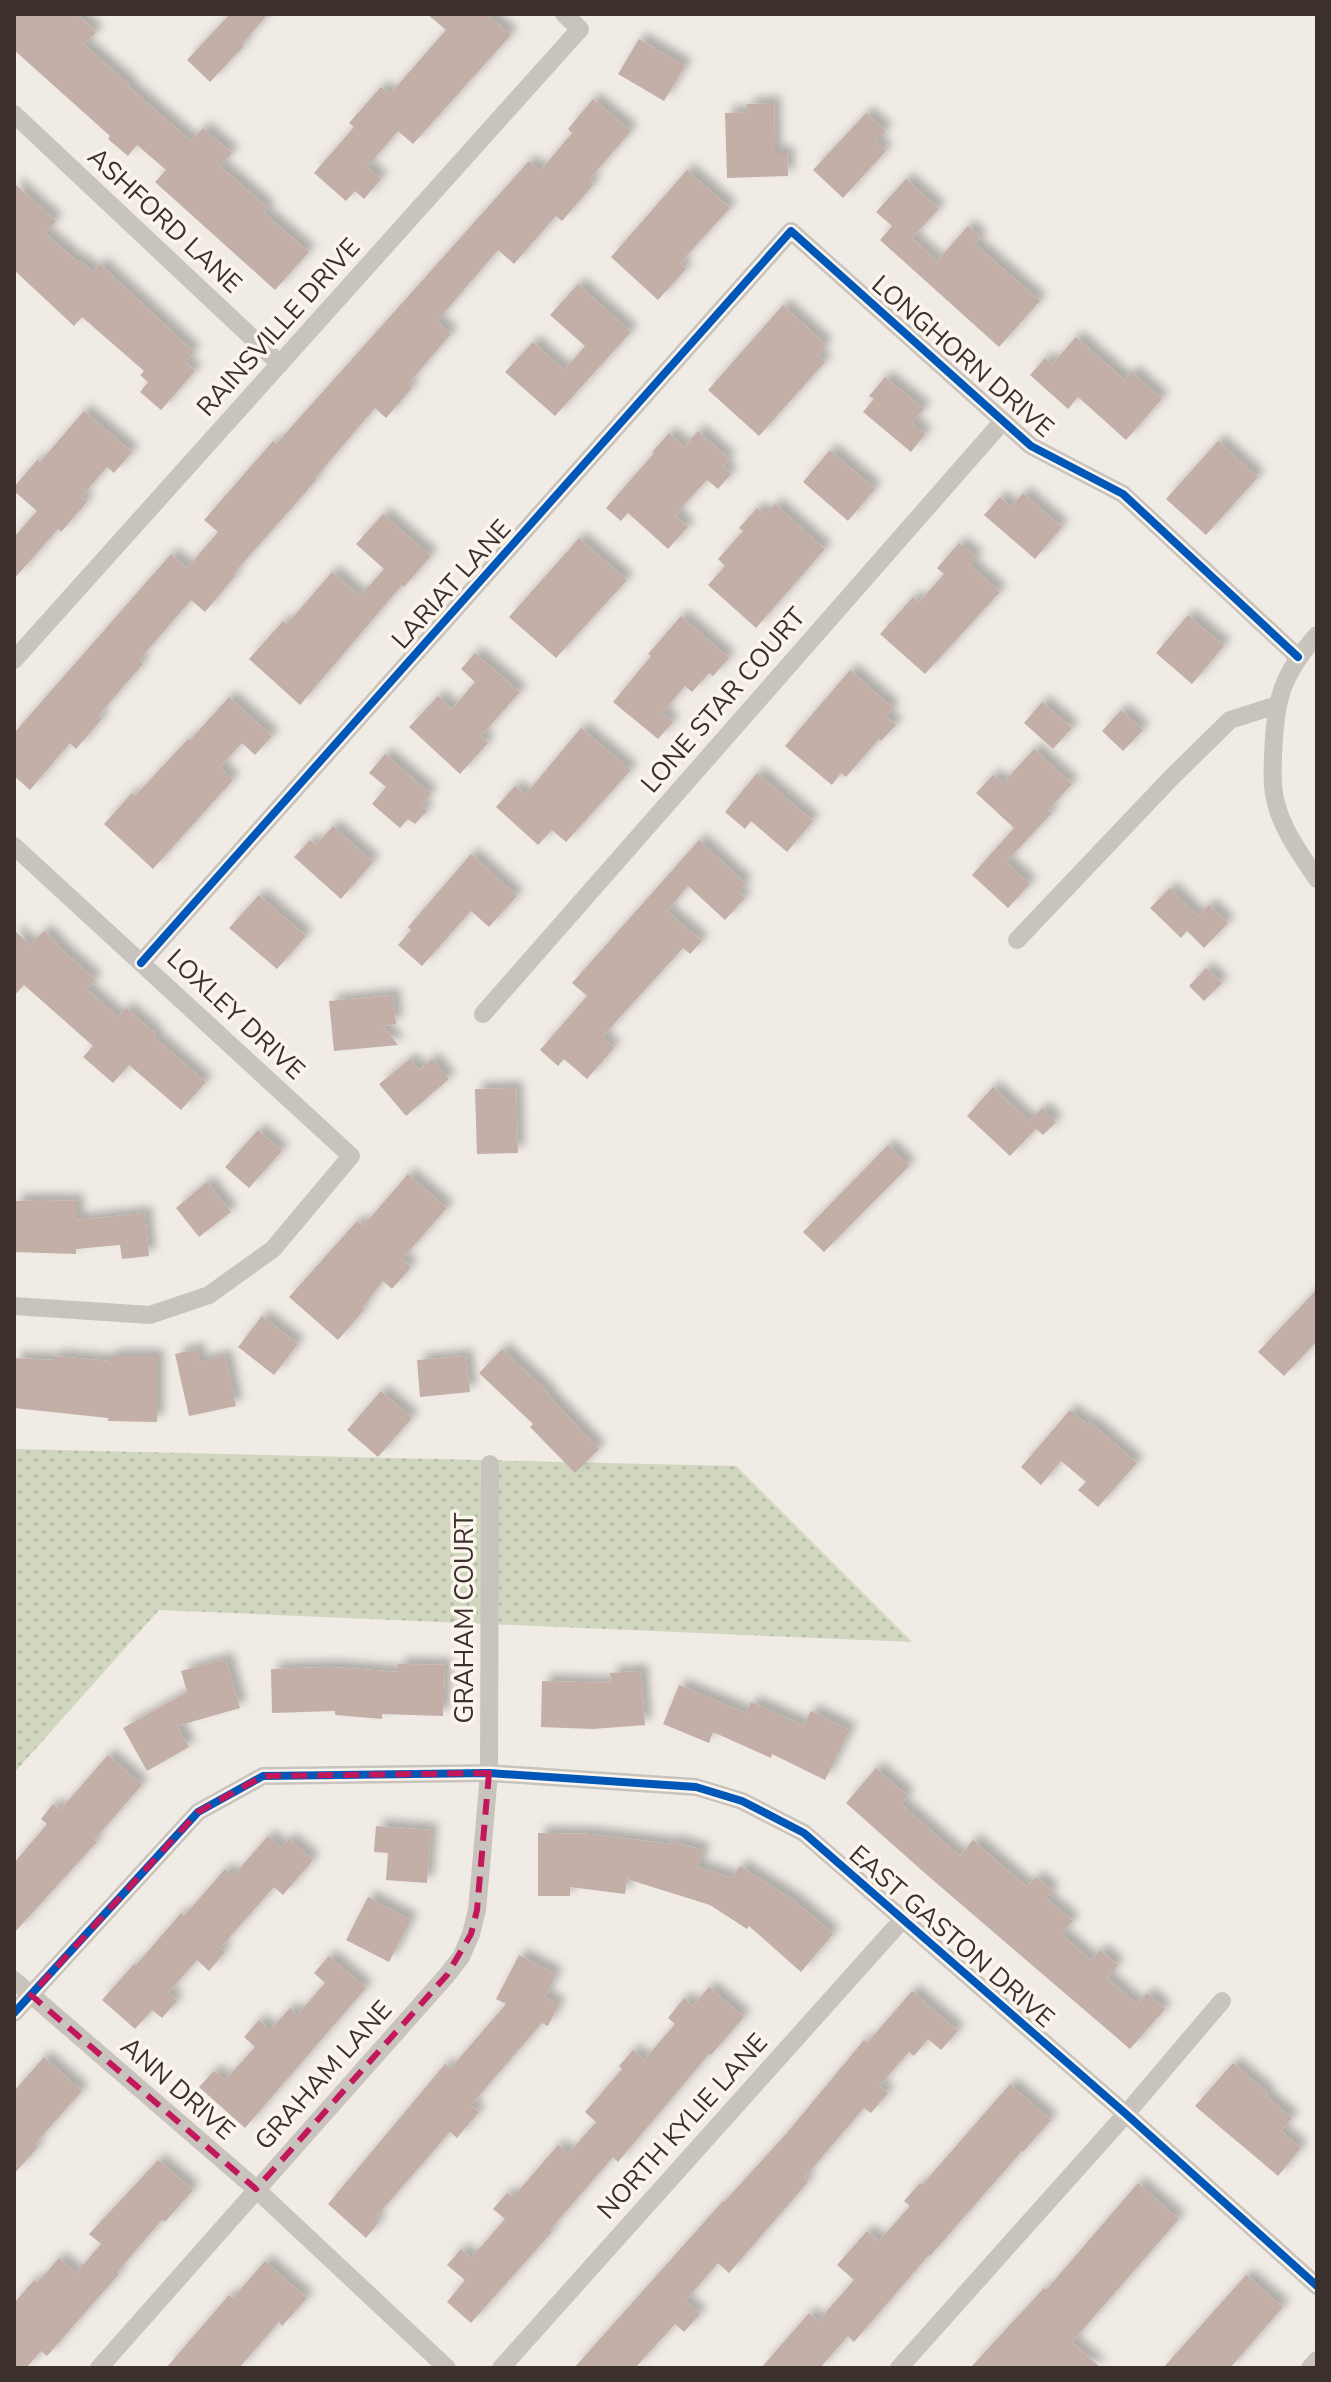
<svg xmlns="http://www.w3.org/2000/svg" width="1331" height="2382" font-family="'Nunito Sans',sans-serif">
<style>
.grass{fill:url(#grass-dots)}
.building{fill:#c3afa7;filter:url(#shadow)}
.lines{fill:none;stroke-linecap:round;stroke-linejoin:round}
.minor{stroke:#c9c3be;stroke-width:18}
.cycleway-casing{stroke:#fbf5ee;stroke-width:13}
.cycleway{stroke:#0057b8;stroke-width:8}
.marked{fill:none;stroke:#c2185b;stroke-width:6;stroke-dasharray:16 10;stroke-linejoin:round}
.labels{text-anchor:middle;stroke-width:7;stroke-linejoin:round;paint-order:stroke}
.street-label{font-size:26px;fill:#3b302b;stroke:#fbf5ee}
</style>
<defs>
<pattern id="grass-dots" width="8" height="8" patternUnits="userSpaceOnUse" patternTransform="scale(2)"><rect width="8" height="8" fill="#d1d6bf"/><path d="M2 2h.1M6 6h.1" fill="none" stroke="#b4b8a4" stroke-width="1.8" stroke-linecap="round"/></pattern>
<filter id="shadow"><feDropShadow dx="7" dy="-7" stdDeviation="4" flood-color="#0004"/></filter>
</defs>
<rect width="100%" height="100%" fill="#f0ebe5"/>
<path class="grass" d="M14 1449 736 1466 912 1642 159 1610 14 1773Z"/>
<path class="building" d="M14 14H77L96 32 84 45 130 85 129 87 191 141 203 128 232 153 220 166 268 208 264 213 309 252 275 290 155 182 166 170 137 145 128 156 108 139 110 136 14 50Z
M230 14H268L242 44 244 46 210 82 187 60Z
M427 14H487L511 35 413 144 398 131 367 167 381 179 364 199 355 191 346 201 314 173 354 127 349 123 381 87 390 94 446 30Z
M639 39 685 66 664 101 618 74Z
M593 99 631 131 589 180 594 184 562 221 556 216 514 264 498 250 437 321 451 334 408 384 412 388 386 418 375 408 315 478 317 479 291 509 234 573 236 575 205 612 191 600 139 660 143 664 98 716 102 719 76 749 70 743 30 790 14 776V733L171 554 187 568 218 532 204 520 273 441 276 444 529 161 540 171 572 133 568 129Z
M774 103 775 153H787L788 176 727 178 725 113 747 112V104Z
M866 113 886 131 876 141 886 151 843 198 813 170Z
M687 170 730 208 680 263 686 269 658 300 611 257Z
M906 179 939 209 912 238 937 261 968 226 980 237 975 244 1040 301 999 347 880 240 892 226 876 212Z
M14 183 56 221 45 233 78 262 80 260 93 272 100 264 194 352 185 362 195 371 161 410 140 392 148 382 140 375 144 371 82 317 74 326 14 270Z
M578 284 631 332 555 416 505 372 533 342 564 370 585 346 550 315Z
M783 305 826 345 818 355 825 362 759 436 708 390Z
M1076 337 1125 380 1132 372 1162 399 1126 440 1078 397 1068 409 1030 375 1045 358 1052 364Z
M885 377 924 409 912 423 925 434 911 452 863 412 874 399 869 396Z
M84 411 132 452 114 473 107 467 81 497 87 502 61 532 58 529 14 579V537L37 511 14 491V487L38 459 40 462Z
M698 431 729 459 723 466 731 474 718 489 707 480 682 507 676 516 688 527 668 549 628 513 621 521 606 508 654 453 652 452 669 433 684 447Z
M1218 441 1258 477 1206 535 1166 499Z
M830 450 875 489 848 521 803 482Z
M1023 493 1062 527 1035 559 984 515 1000 497 1011 507Z
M775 504 825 549 756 628 708 585 725 566 718 559 743 531 739 528 757 508 766 515Z
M383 514 431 556 404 587 402 585 300 705 249 659 283 621 287 624 332 572 360 596 384 569 356 544Z
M579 538 627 580 556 658 509 617Z
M959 543 977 558 970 565 1000 592 925 674 880 634 913 597 919 602 944 574 937 568Z
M1188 615 1224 646 1192 684 1156 653Z
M681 616 729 658 713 676 709 673 692 692 685 686 662 713 673 722 658 739 613 702 651 656 648 654Z
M475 653 520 692 481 736 488 743 460 774 409 727 438 696 452 709 475 682 461 669Z
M850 670 893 708 886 716 896 725 881 741 879 739 846 777 841 773 832 785 785 746Z
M229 697 272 736 255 755 242 743 220 767 233 780 153 869 104 824 132 793 135 796 188 739 190 740Z
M1042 702 1072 728 1053 749 1024 723Z
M1121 710 1143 730 1123 751 1102 731Z
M581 728 631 770 566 842 552 830 538 845 496 807 515 786 525 795Z
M1034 749 1072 784 1048 810 1052 813 1006 862 1030 884 1008 908 972 875 1014 828 976 793 993 775 1003 783Z
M385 754 431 794 421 805 427 811 415 824 408 819 400 828 372 804 386 787 369 773Z
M757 773 813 821 787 852 751 821 745 829 725 812Z
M333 826 373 862 341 899 294 857 310 840 316 845Z
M699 840 746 884 738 892 745 898 725 920 688 886 667 911 702 941 690 954 683 948 602 1037 614 1048 587 1079 564 1059 558 1066 540 1050 587 996 572 983Z
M471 854 517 896 489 927 471 911 422 966 398 945 411 930 408 927Z
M1170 888 1198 916 1209 905 1228 923 1204 948 1187 931 1181 938 1150 908Z
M259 895 306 936 277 969 229 928Z
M14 930 30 945 44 931 60 946 59 947 95 979 87 989 118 1017 126 1008 156 1034 154 1037 206 1082 181 1110 129 1065 113 1083 83 1057 93 1046 24 985 14 996Z
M1206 968 1222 983 1204 1001 1189 986Z
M393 995 396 1024 383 1026 398 1045 334 1051 329 1001Z
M410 1059 419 1070 432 1059 449 1079 406 1116 379 1084Z
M993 1087 1029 1121 1042 1108 1056 1122 1043 1135 1036 1129 1010 1156 967 1116Z
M516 1088 518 1153 477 1154 475 1089Z
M258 1130 282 1151 249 1188 225 1167Z
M888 1145 909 1166 824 1252 803 1232Z
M408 1174 447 1208 402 1259 411 1267 392 1289 383 1281 362 1308 364 1310 338 1340 289 1297 357 1221 363 1226Z
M207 1182 231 1212 199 1237 176 1208Z
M40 1200 77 1201V1220L145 1213 149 1256 122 1259 120 1245 76 1249V1254L14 1252V1201Z
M1317 1289V1341L1284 1376 1258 1352Z
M262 1316 298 1344 274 1375 238 1347Z
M197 1349 200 1362 225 1356 236 1406 189 1416 175 1354Z
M502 1349 549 1393 548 1395 599 1449 575 1473 530 1427 533 1424 479 1373Z
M54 1356 109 1361V1356H157V1422L108 1421V1418L14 1408V1358L54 1360Z
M466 1356 470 1392 420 1397 417 1360Z
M381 1391 412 1418 378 1457 347 1430Z
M1070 1410 1088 1425 1090 1422 1137 1463 1098 1507 1078 1490 1086 1482 1061 1461 1041 1485 1021 1467Z
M226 1659 240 1708 177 1726 189 1747 147 1771 123 1728 187 1692 181 1671Z
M398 1664 445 1665 443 1716 382 1714V1719L335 1715V1711L272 1713 271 1669 332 1667 398 1672Z
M641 1671 645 1725 592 1729 541 1727 542 1681 611 1683 610 1673Z
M679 1685 746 1713 751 1702 803 1725 811 1711 850 1730 825 1780 772 1754 771 1758 713 1732 709 1743 663 1724Z
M108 1755 142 1785 94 1840 97 1842 14 1933V1863L47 1824 41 1819 53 1804 60 1810Z
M876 1768 908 1796 901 1804 960 1856 973 1840 1027 1887 1036 1877 1053 1891 1046 1898 1073 1921 1061 1934 1091 1960 1100 1950 1118 1965 1107 1978 1137 2004 1147 1993 1165 2009 1130 2049 927 1875 846 1803Z
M376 1826 431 1830 427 1883 386 1880 388 1853 374 1852Z
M538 1833 590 1834 671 1844 672 1841 703 1850 698 1867 732 1878 740 1866 795 1901 833 1934 801 1972 749 1926 747 1929 710 1905 627 1879 625 1894 570 1887V1896H538Z
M268 1836 281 1847 289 1839 313 1860 283 1895 274 1887 220 1948 225 1952 209 1971 197 1960 168 1993 177 2001 162 2018 152 2010 135 2029 102 2000 134 1964 136 1965 181 1913 184 1916 225 1869 233 1876Z
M368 1897 411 1920 389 1962 346 1940Z
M519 1955 556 1974 545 1997 559 2004 548 2026 542 2023 471 2105 479 2112 457 2138 450 2132 375 2218 379 2222 366 2238 328 2204 445 2064 450 2069 506 2004 496 1999Z
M329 1956 366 1988 245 2128 199 2087 214 2071 225 2080 255 2047 244 2037 259 2020 270 2030 290 2008 297 2015 325 1983 314 1973Z
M709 1987 744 2017 711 2055 709 2054 618 2162 613 2157 550 2230 552 2232 471 2323 447 2302 465 2280 447 2265 461 2249 471 2258 505 2219 493 2209 507 2193 513 2197 558 2145 568 2154 596 2122 585 2112 622 2069 619 2066 633 2050 644 2060 675 2024 668 2018 684 1998 693 2006Z
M912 1991 958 2031 941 2050 928 2039 914 2056 909 2052 879 2086 888 2093 871 2113 864 2108 804 2178 808 2182 729 2273 718 2263 685 2301 700 2314 684 2332 675 2324 635 2368H574L723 2201 724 2202 785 2135 864 2040 867 2043Z
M44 2057 82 2091 35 2144 38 2147 14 2174V2091Z
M1233 2063 1268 2093 1266 2096 1292 2118 1281 2131 1301 2148 1278 2176 1195 2106Z
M1010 2084 1051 2120 1023 2152 1022 2151 930 2256 929 2255 854 2342 848 2336 820 2368H761L809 2313 818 2321 854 2280 837 2265 867 2231 879 2241 910 2206 904 2201 920 2183 922 2185Z
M158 2160 193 2190 165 2222 162 2220 117 2272 119 2274 47 2356 41 2351 26 2368H14V2303L34 2280 37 2283 59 2258 76 2273 101 2244 89 2234Z
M1138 2183 1179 2219 1072 2342 1101 2368H970L1044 2288 1046 2290Z
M265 2261 307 2298 282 2326 279 2322 239 2368H166L229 2295 233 2298Z
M1246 2275 1283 2307 1230 2368H1163Z"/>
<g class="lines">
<path class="minor" d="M14 114 280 364
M1317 635C1280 677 1276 699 1273 754 1273 771 1271 786 1276 803 1283 831 1301 855 1317 879
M14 660 580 29 564 14
M14 846 351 1156 273 1249 209 1295 150 1315 14 1306
M1017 940 1171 778 1230 720 1277 705
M141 963 791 231 1031 446 1123 494 1298 657
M483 1014 1003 421
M14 1980 256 2189 447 2368
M14 2013 198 1812 263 1776 489 1773 696 1787 742 1801 804 1833 1126 2114 1317 2286
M99 2368 447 1975 461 1957 471 1934 477 1910 482 1855 489 1773 490 1464
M501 2368 903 1919
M899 2368 1126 2114 1222 2001
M1310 2368 1317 2360"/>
<g class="cycleway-casing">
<path id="cycleway" d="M141 963 791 231 1031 446 1123 494 1298 657
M14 2013 198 1812 263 1776 489 1773 696 1787 742 1801 804 1833 1126 2114 1317 2286"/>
</g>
<use href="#cycleway" class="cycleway"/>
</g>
<path class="marked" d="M489 1773 477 1910 471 1934 447 1975 256 2189 31 1995 198 1812 263 1776Z"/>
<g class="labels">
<g class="street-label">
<text transform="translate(165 220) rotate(43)" y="9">ASHFORD LANE</text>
<text transform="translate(278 327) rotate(-48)" y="9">RAINSVILLE DRIVE</text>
<text transform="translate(963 356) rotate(41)" y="9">LONGHORN DRIVE</text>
<text transform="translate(451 584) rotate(-48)" y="9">LARIAT LANE</text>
<text transform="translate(723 700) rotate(-49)" y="9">LONE STAR COURT</text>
<text transform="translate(236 1014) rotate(43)" y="9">LOXLEY DRIVE</text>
<text transform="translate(464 1618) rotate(-90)" y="9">GRAHAM COURT</text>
<text transform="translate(952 1936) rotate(41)" y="9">EAST GASTON DRIVE</text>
<text transform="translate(323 2075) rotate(-48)" y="9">GRAHAM LANE</text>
<text transform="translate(178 2088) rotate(41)" y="9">ANN DRIVE</text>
<text transform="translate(682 2126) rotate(-48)" y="9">NORTH KYLIE LANE</text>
</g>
</g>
<rect width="1331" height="2382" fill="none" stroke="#3b302b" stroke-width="32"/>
</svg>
